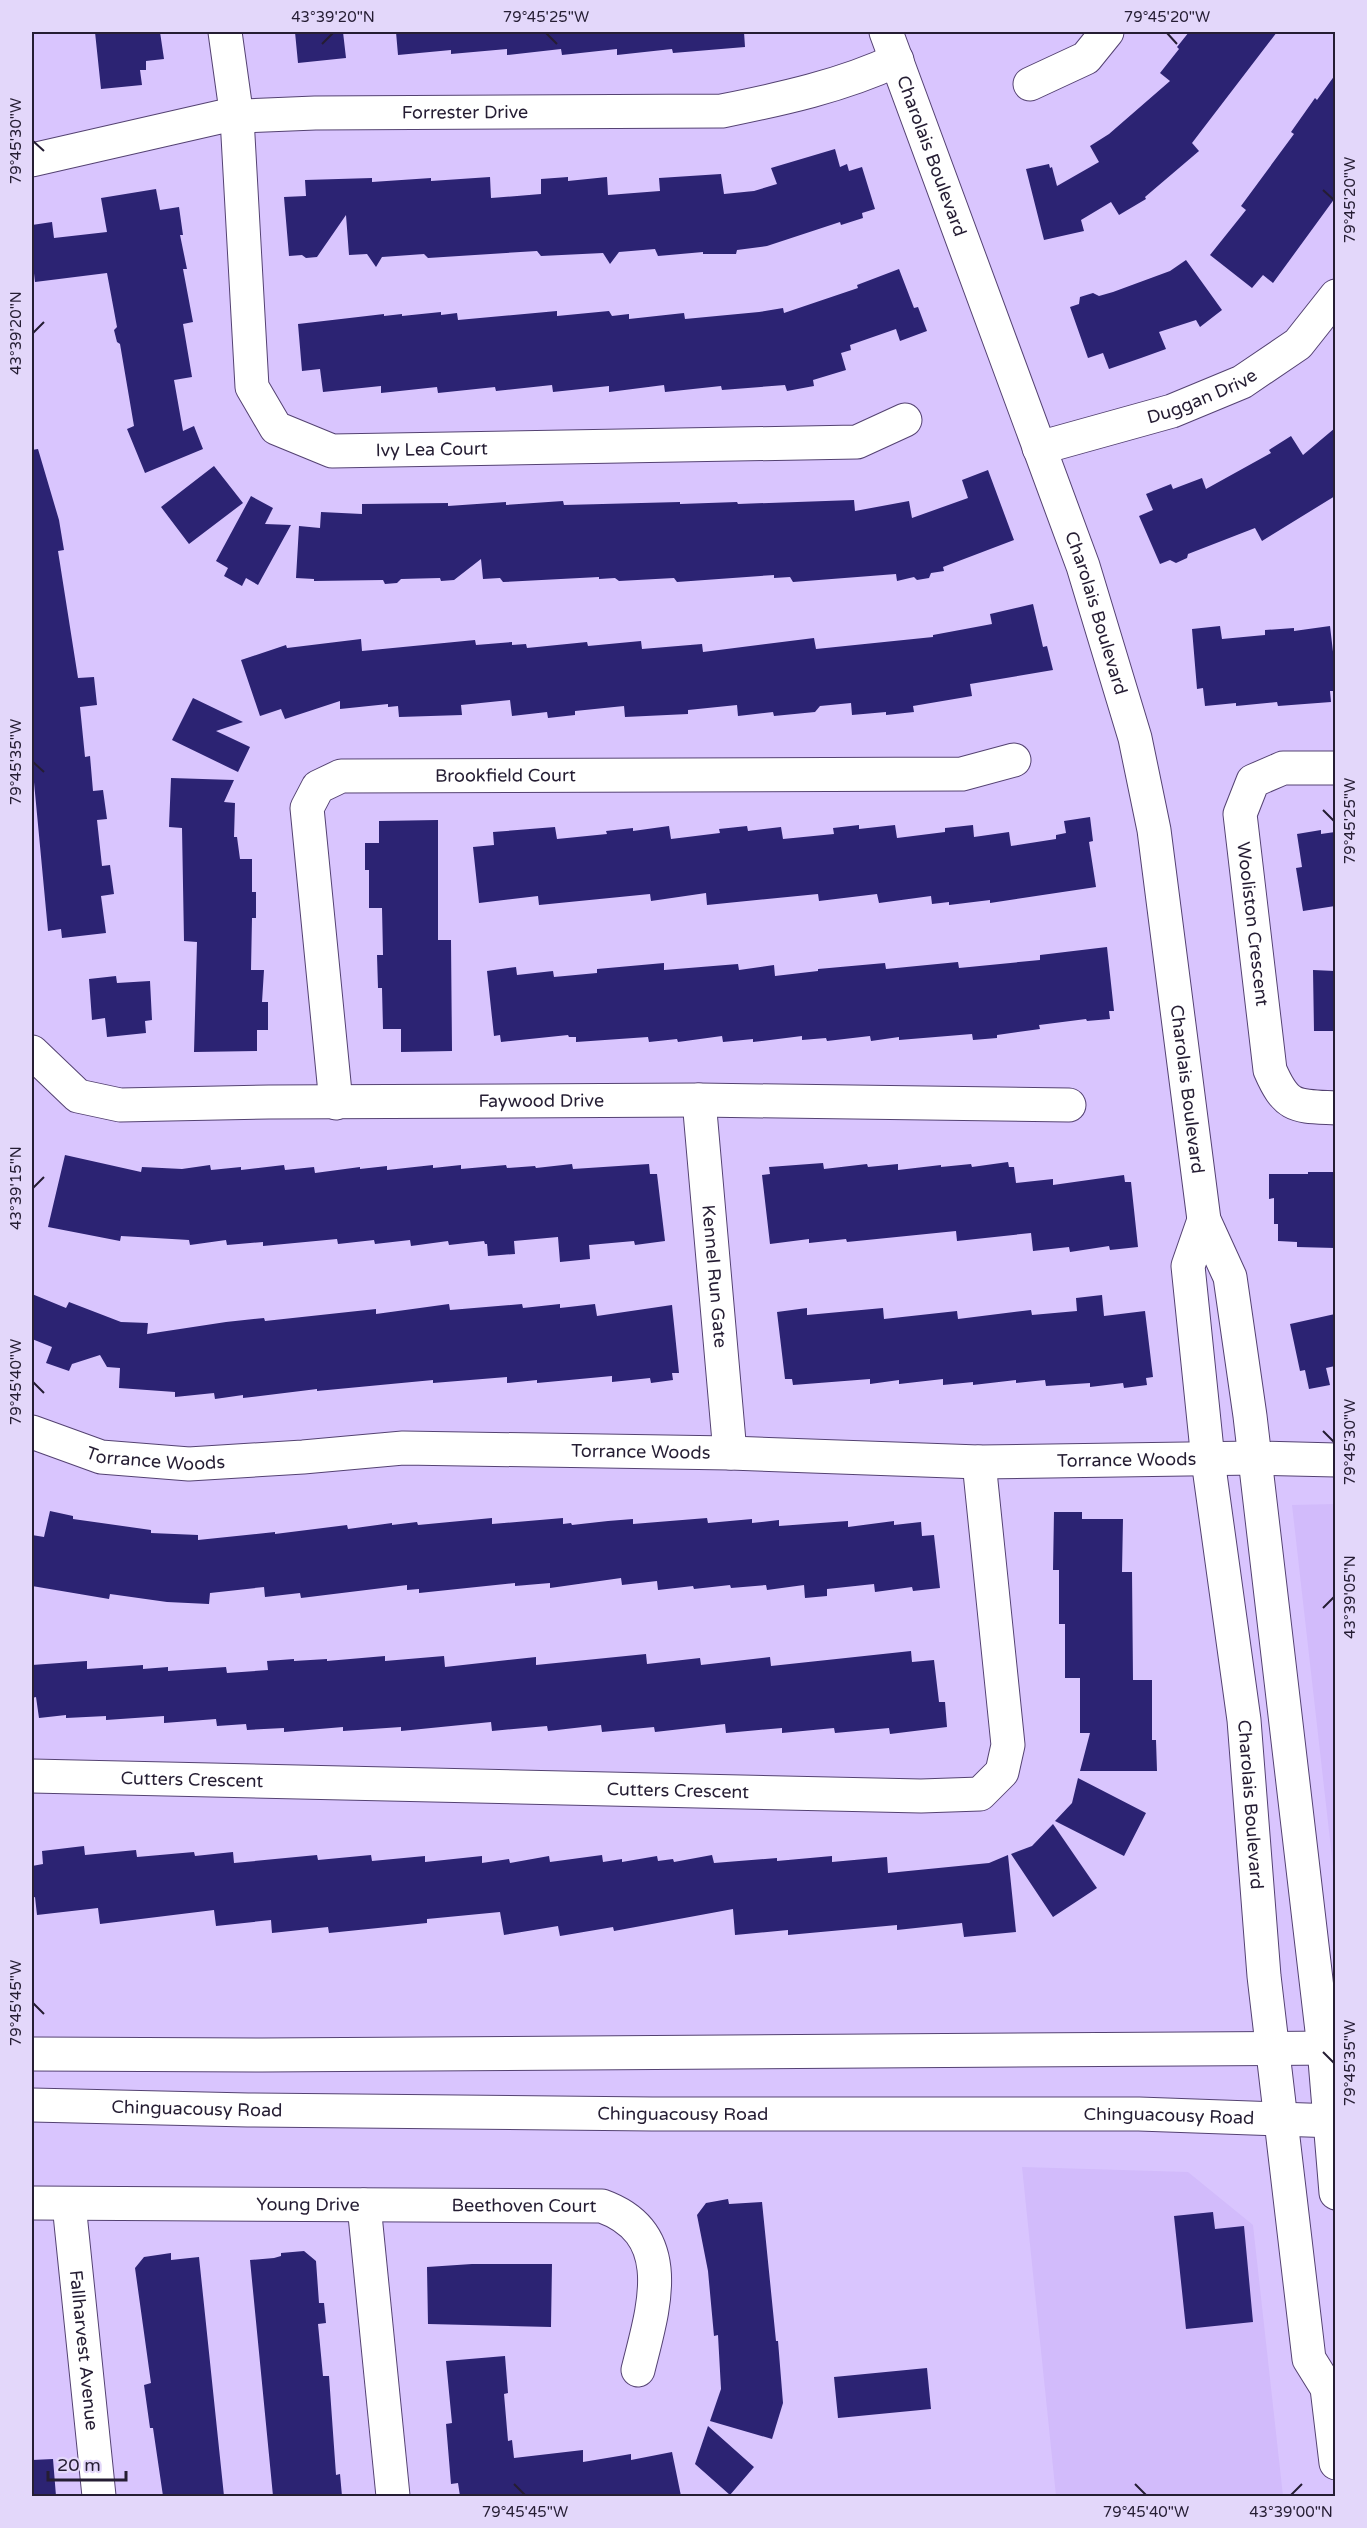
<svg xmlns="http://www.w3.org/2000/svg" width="1367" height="2528" font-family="'Varela Round',sans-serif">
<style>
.built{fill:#d2bbfb}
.building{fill:#2c2373}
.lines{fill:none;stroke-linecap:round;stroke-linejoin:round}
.minor-casing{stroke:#544272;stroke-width:35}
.major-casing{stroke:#544272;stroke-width:35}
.minor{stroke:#fff;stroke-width:33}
.major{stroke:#fff;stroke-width:33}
.ticks{fill:none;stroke:#251d33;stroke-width:2}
.labels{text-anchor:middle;stroke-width:6;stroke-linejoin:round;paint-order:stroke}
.street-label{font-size:18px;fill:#251d33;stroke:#e3d7fa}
.neatline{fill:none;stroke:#251d33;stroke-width:2}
.ticks-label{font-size:15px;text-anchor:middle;fill:#251d33}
</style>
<rect width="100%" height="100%" fill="#d9c5fe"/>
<path class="built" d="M1335 1504H1336L1335 1884 1292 1505Z
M1022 2167 1188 2172 1253 2225 1283 2496H1056Z"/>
<path class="building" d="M95 32H160L164 59 146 61V70H140L142 85 101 89Z
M295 32H343L346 58 298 63Z
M396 32H744L745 47 673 53 672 49 617 55V49L562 55 561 49 507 55V49L451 54V50L398 55Z
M1189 32H1277L1192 143 1199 151 1145 197 1146 199 1119 215 1111 202 1081 220 1084 231 1044 240 1026 169 1049 164 1050 168 1052 167 1057 186 1099 162 1090 146 1109 134 1170 81 1160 73 1179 49 1177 47Z
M1335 75V198L1273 283 1263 275 1252 288 1210 255 1246 210 1241 206 1294 134 1291 132 1315 98 1317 100Z
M835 149 840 167 847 164 849 171 862 167 875 209 862 213 863 218 841 225 840 222 767 246 737 250 736 254H703V252L658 256 655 249 619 252 610 264 603 253 541 256 537 251 428 258 424 254 382 257 376 267 367 254 349 255 346 215 317 257 306 258 302 255 289 256 284 197 306 196 305 180 372 178V182L431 178V181L490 177 491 198 541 194V179L568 177V181L607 177 608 195 660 191 659 178 721 174 724 194 754 191 777 184 771 168Z
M156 189 160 210 179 207 183 235H180L187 269H183L193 322 183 324 192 377 174 380 183 431 194 426 203 449 145 473 127 429 134 426 120 344 117 342 114 330 117 327 107 273 35 282 32 256V225L52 222 54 238 107 232 101 198Z
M1186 260 1222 310 1200 327 1196 320 1159 332 1166 349 1141 358 1109 369 1103 353 1088 358 1070 307 1079 304 1080 297 1093 293 1099 296 1113 292 1170 271Z
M899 269 914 308 918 307 927 331 900 341 896 329 850 345 851 350 841 353 846 370 813 380 814 386 787 391 785 385 722 390 721 386 665 392 664 385 609 392V386L553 392 552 385 496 391 495 387 438 393 437 387 381 393V386L323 392 320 369 302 371 298 324 384 314V316L402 314V316L441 312V315L457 313 458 320 557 311V316L609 311 612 316 629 314V319L684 313 685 319 759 312 783 308 784 313 858 288 857 285Z
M1335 428V496L1262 541 1255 528 1188 554 1187 558 1176 563 1170 560 1160 564 1139 516 1153 510 1146 494 1171 484 1173 489 1202 478 1206 489 1271 453 1269 450 1291 436 1303 455Z
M38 449 59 520 64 550 58 551 78 678 94 677 97 705 80 707 85 757 90 756 93 791 103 790 107 819 97 820 102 866 110 865 114 894 101 896 106 933 62 938 61 929 48 931 32 761V450Z
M214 466 243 503 189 544 161 507Z
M988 470 1014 540 943 567 944 571 931 573 929 578 917 580 914 577 897 581 896 574 793 582 790 577 774 578V575L677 582 674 578 619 581 615 578 599 579V577L503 582 500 578 483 579 481 559 454 580 441 581 440 578 401 579 397 583 385 584 383 580 314 581V579L296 578 299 526 320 528 321 512 362 514V504L448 503V506L506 502V505L563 501 564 505 680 502V504L737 502 738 504 854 500 855 511 909 501 912 518 968 498 962 480Z
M251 496 273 508 265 524 291 525 258 585 246 578 242 586 224 576 228 568 216 561Z
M1033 604 1043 647 1047 646 1053 670 970 684 972 696 913 706 914 712 886 715V712L852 715 851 703 820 706 815 712 774 716 773 712 738 716 737 705 688 710V714L625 717 624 706 575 711V715L548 718 547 712 512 716 510 700 461 705 462 715 399 717 398 706 388 707V704L340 709V701L285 719 281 709 260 716 241 660 286 645 287 648 361 639 362 651 475 640 476 645 512 642V645L526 644 527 648 587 642 588 646 641 641 642 649 702 644 703 652 814 638 816 649 933 637V635L992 624 990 614Z
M1220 626 1222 639 1265 635V630L1294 628V631L1330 626 1335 669V691H1330L1331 702 1278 706 1277 702 1236 706V703L1205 706 1203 688 1197 689 1192 629Z
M193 698 243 722 216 731 250 747 238 772 172 740Z
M171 778 234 780 224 802 235 803 234 837H237L240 859H252V892H256V918H252L251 970H264L262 1002H268V1030H257V1051L194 1052 197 942 184 941 182 828 169 827Z
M1090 817 1093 841 1089 842 1096 887 990 903V900L949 905V902L932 904 931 896 879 903 877 894 819 901 818 894 707 905 706 893 651 901 650 894 539 905 538 896 479 903 473 847 494 845 493 832 555 827 557 839 607 834 606 831 633 828V831L669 826 671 839 720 833 719 829 747 826 748 831 781 827 783 839 834 834 833 828 859 825V829L895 825 897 838 945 832V828L973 825 974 837 1009 832 1011 846 1056 839V835L1066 833 1064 821Z
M438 820V940H451L452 1051 401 1052V1029H383L382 988H378L377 955H383L382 908H369V870H365V843H379V821Z
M1321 830V834L1335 832V906L1303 911 1296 868 1302 867 1297 834Z
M1107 947 1114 1011H1109L1110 1019 1087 1021 1086 1019 1039 1025 1040 1029 997 1035V1038L973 1040 972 1034 899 1040V1037L871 1041 870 1036 827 1041 826 1038 802 1040V1036L753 1042V1039L723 1042 722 1036 678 1042 677 1039 649 1042 648 1037 576 1042V1037H569L568 1035 501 1042 500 1035 494 1036 487 971 516 967 517 975 553 971 554 977 597 973V969L664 963V970L738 964 739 970 774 965 775 976 818 971V969L885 963 886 969 958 962 959 968 1040 960V955Z
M1313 970 1335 971V1031H1314Z
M116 976 117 983 150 981 152 1020 145 1021 146 1033 107 1037 105 1018 92 1020 89 979Z
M65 1155 141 1172 142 1167 182 1169 210 1165 211 1170 241 1167V1170L284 1165 285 1170 314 1167 315 1173 360 1167V1169L387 1166V1170L433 1165V1168L461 1165V1169L506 1165 507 1168 535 1166 536 1168 572 1164 573 1169 649 1164 650 1174H657L665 1241 635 1245 634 1241 589 1245 590 1259 560 1262 558 1237 514 1241 515 1254 488 1256 487 1244H485L484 1241 449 1245 448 1241 411 1246 410 1240 375 1244 374 1240 338 1244 337 1239 263 1246V1242L227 1245 226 1240 190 1245 189 1240 121 1236 120 1241 48 1227Z
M1008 1162 1009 1167H1014L1016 1183 1053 1179V1185L1124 1175 1125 1182H1131L1138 1247 1110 1250 1109 1246 1070 1252 1069 1247 1033 1251 1031 1233 957 1241 956 1231 847 1242 846 1239 809 1243V1239L770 1244 762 1175 770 1174 769 1167 823 1163 824 1169 867 1164 868 1167 898 1164V1170L941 1165V1167L971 1164 972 1167Z
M1308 1172H1335V1248L1297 1247V1242L1278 1241V1224H1274V1198L1269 1199V1174H1308Z
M32 1294 66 1308 69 1302 121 1322 148 1323 147 1334 226 1322 264 1318 265 1321 376 1309V1314L449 1304 450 1310 522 1304 523 1308 560 1304V1308L595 1304 597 1316 672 1305 679 1373H672L673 1380 651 1383 650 1378 612 1382V1376L537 1383V1380L507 1383V1377L433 1383V1380L317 1391V1389L243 1398V1395L215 1399 214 1393 175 1397V1392L119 1388 120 1368 107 1367 100 1355 72 1364 69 1371 46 1363 52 1347 32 1339Z
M1102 1295 1104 1316 1145 1311 1153 1377 1146 1378 1147 1385 1124 1388 1123 1383 1090 1387V1383L1046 1386 1045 1380 1016 1383V1380L973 1385V1382L943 1385V1379L899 1384V1380L870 1384V1379L793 1385 792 1379H785L777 1312 807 1308V1315L883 1308 884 1319 957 1311 958 1319 1031 1310 1032 1315 1077 1311 1076 1298Z
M1335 1314V1366L1326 1368 1330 1385 1309 1389 1305 1370 1300 1371 1290 1324Z
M50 1511 73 1516V1519L151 1530V1533L198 1535V1540L275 1532V1534L347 1525 348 1529 392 1523V1525L417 1522 418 1525 492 1518V1524L563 1518V1524L571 1523 572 1525 608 1521 633 1519V1524L707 1518 708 1523 752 1519V1523L779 1520V1526L848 1521V1527L894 1521V1525L921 1522 922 1536 934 1535 940 1588 913 1591 912 1587 875 1592 874 1584 827 1589V1596L805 1598 804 1585 767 1590 766 1585 731 1588 730 1585 694 1589 693 1586 658 1590 657 1581 622 1585 621 1578 550 1588V1583L515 1586V1583L419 1593V1589L407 1590V1585L301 1598 300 1593 265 1597 264 1587 210 1593 209 1604 167 1602 110 1594 109 1599 32 1586V1535L44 1537Z
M1054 1512H1082V1519H1123L1122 1572H1132L1133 1680H1152V1740H1156L1157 1771H1080L1090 1733H1080V1678H1065V1624H1059V1570H1053Z
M911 1651 912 1662 934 1660 939 1702H945L947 1727 890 1734 889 1728 835 1733 834 1728 782 1733V1728L726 1733 725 1724 655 1732 654 1727 602 1732 601 1725 548 1731 547 1726 492 1731 491 1722 401 1731V1727L343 1731V1727L284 1732V1728L247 1730 246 1724 217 1726 216 1719 164 1723V1716L106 1720V1716L66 1718V1715L39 1718 36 1697 32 1698V1665L87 1661V1669L143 1665V1669L168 1667V1671L226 1667 227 1673 268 1670 267 1661 294 1659V1661L327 1659V1661L385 1656V1661L444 1656 445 1667 536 1657V1665L646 1654 647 1664 700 1658 701 1665 770 1657 771 1666Z
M1078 1778 1146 1813 1124 1856 1055 1821 1072 1803Z
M1053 1824 1097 1888 1053 1917 1011 1854 1032 1846Z
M84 1846 85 1855 136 1850 137 1857 194 1852 195 1856 233 1852 234 1863 317 1855 318 1860 371 1855 372 1861 425 1856V1862L482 1856V1863L509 1859 510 1863 549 1856 550 1862 602 1855 603 1862 622 1859V1862L657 1856 658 1861 673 1859 674 1862 712 1855 714 1863 777 1858V1861L832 1856V1862L887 1857 888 1873 989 1863 1008 1855 1016 1932 964 1937 962 1923 897 1930V1925L788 1935V1930L735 1935 733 1909 614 1931 613 1927 560 1936 558 1926 504 1935 500 1912 427 1919V1923L329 1933 328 1927 272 1933 271 1920 216 1926 214 1910 100 1924 98 1908 37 1915 35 1897 32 1898V1866L43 1864 42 1851Z
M728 2199 729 2204 762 2202 776 2341H778L783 2403 772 2439 710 2421 721 2389 718 2335 714 2336 708 2271 697 2215 706 2203Z
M1213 2212 1215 2229 1244 2226 1253 2322 1186 2329 1174 2216Z
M304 2251 316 2261 319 2303H324L326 2323 318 2324 323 2376H329L336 2475 340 2474 342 2496H273L250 2260 274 2258 281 2256V2253Z
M171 2253V2260L199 2257 224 2496H163L153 2428H150L144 2385 151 2383 135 2268 144 2257Z
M472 2264H552L551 2327 428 2324 427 2267Z
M505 2356 508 2393 504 2394 508 2441 512 2440 514 2458 583 2450V2462L631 2454V2460L672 2452 681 2496H460L458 2483 451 2484 446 2424 452 2423 446 2361Z
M927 2368 931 2409 838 2418 834 2377Z
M708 2426 754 2467 730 2495 695 2464Z
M53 2459 56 2496H32V2460Z"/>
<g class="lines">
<g class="minor-casing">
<g id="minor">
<path id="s1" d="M225 32 237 118 252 387 276 428 332 451 857 442 905 420"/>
<path id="s2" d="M886 32 1083 566 1135 738 1154 830 1204 1220 1230 1277 1250 1416 1324 2048 1336 2193"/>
<path d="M1030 84 1086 58 1107 32"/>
<path id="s3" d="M32 160 220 117 315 113 722 111C781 99 842 86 897 60"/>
<path id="s4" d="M1039 448 1172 411 1242 382 1298 344 1336 296"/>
<path id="s5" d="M1336 768H1283L1253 781 1240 814 1270 1070C1287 1109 1296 1106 1336 1108"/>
<path id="s6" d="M32 1052 78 1096 120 1105 269 1102 699 1100 1069 1105"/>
<path id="s7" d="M699 1100 730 1453"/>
<path id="s8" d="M336 1103 307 808 318 787 341 776 962 774 1014 760"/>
<path id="s9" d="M1204 1220 1188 1266 1208 1460 1244 1720 1264 1976 1309 2359 1327 2388 1336 2463"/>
<path id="s10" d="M32 1432 101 1457 189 1464 303 1457 403 1448 730 1453 979 1462 1255 1458 1336 1460"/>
<path id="s11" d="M32 1776 921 1796 980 1794 1002 1772 1008 1745 979 1462"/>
<path id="s12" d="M32 2203 602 2206C679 2234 653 2309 638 2370"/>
<path id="s13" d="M69 2204 99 2496"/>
<path d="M364 2205 393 2496"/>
</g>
</g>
<g class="major-casing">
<g id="major">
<path d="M32 2054 262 2055 1336 2048"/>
<path id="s14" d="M32 2105 248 2110 652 2114H1139L1336 2121"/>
</g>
</g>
<use href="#minor" class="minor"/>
<use href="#major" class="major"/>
</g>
<path class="ticks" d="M546 33 557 44M1167 33 1177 44M322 44 333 33M33 141 44 151M1323 190 1334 200M33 333 44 322M33 762 44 772M1323 810 1334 821M33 1188 44 1177M33 1382 44 1393M1323 1431 1334 1442M1323 1608 1334 1597M33 2003 44 2014M1323 2052 1334 2063M514 2484 525 2495M1135 2484 1146 2495M1291 2495 1302 2484"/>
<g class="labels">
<g class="street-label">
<text dy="6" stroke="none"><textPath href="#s3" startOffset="438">Forrester Drive</textPath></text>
<text dy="6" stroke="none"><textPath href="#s2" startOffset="132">Charolais Boulevard</textPath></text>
<text dy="6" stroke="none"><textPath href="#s4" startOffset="171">Duggan Drive</textPath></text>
<text dy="6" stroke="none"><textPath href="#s1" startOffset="564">Ivy Lea Court</textPath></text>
<text dy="6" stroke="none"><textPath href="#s2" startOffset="618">Charolais Boulevard</textPath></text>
<text dy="6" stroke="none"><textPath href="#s8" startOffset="510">Brookfield Court</textPath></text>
<text dy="6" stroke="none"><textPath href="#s5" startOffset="232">Wooliston Crescent</textPath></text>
<text dy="6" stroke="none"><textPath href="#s2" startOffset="1104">Charolais Boulevard</textPath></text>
<text dy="6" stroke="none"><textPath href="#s6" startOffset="528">Faywood Drive</textPath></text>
<text dy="6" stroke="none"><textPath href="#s7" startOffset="177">Kennel Run Gate</textPath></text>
<text dy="6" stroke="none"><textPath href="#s10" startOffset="614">Torrance Woods</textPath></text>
<text dy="6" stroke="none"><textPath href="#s10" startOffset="128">Torrance Woods</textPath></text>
<text dy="6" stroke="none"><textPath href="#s10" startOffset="1100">Torrance Woods</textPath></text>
<text dy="6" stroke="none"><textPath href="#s11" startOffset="160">Cutters Crescent</textPath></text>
<text dy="6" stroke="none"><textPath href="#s11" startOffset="646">Cutters Crescent</textPath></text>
<text dy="6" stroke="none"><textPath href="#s9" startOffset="591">Charolais Boulevard</textPath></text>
<text dy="6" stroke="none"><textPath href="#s14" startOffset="165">Chinguacousy Road</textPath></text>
<text dy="6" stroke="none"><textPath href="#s14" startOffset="651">Chinguacousy Road</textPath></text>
<text dy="6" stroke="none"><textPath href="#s14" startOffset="1137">Chinguacousy Road</textPath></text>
<text dy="6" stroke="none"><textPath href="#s12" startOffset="492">Beethoven Court</textPath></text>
<text dy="6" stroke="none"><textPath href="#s12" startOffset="276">Young Drive</textPath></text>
<text dy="6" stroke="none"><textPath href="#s13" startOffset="147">Fallharvest Avenue</textPath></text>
</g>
</g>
<rect width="1367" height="2528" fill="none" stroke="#e3d7fa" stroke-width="66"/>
<path d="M48 2471v9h78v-9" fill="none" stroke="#251d33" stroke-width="3"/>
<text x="57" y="2471" font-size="18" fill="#251d33" stroke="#e3d7fa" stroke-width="4.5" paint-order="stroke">20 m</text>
<rect x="33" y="33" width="1301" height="2462" class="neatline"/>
<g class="ticks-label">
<text x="333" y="22">43°39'20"N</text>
<text x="546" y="22">79°45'25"W</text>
<text x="1167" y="22">79°45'20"W</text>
<text transform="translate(16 141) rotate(-90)" y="5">79°45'30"W</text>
<text transform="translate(1350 200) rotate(-90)" y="5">79°45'20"W</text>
<text transform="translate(16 333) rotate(-90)" y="5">43°39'20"N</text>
<text transform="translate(16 762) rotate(-90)" y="5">79°45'35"W</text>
<text transform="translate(1350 821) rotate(-90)" y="5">79°45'25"W</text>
<text transform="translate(16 1188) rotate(-90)" y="5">43°39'15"N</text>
<text transform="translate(16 1382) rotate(-90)" y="5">79°45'40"W</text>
<text transform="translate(1350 1442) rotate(-90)" y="5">79°45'30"W</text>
<text transform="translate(1350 1597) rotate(-90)" y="5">43°39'05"N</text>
<text transform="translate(16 2003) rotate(-90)" y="5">79°45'45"W</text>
<text transform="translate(1350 2063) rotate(-90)" y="5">79°45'35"W</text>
<text x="525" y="2517">79°45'45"W</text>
<text x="1146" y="2517">79°45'40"W</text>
<text x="1291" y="2517">43°39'00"N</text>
</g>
</svg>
